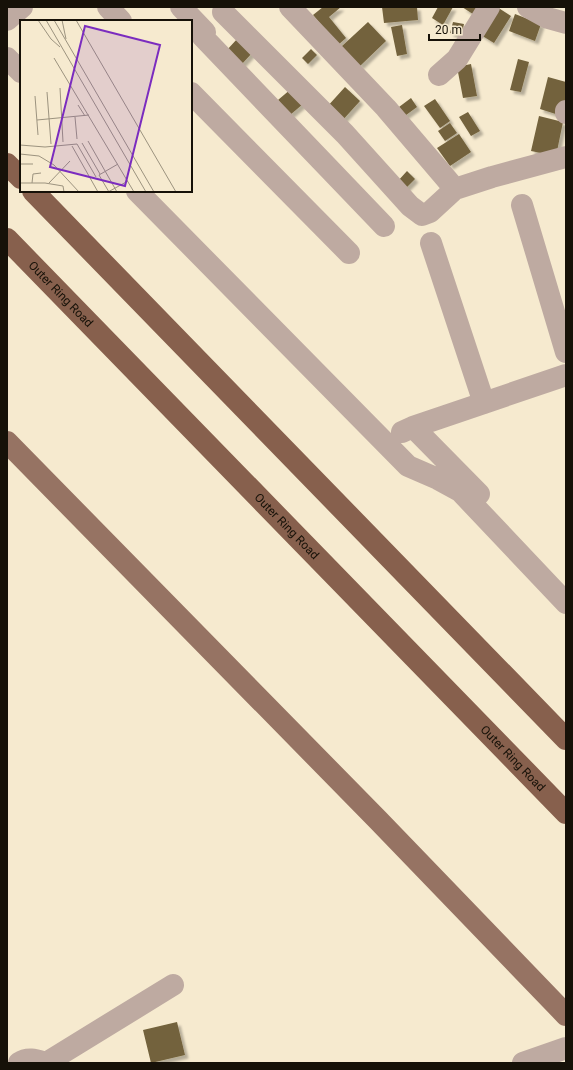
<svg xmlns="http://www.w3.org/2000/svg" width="573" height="1070" font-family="Roboto,sans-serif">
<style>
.building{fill:#73623c;filter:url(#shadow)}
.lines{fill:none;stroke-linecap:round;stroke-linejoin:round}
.minor{stroke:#beaaa1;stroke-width:22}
.major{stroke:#967363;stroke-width:22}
.highway{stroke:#87604d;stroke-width:22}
.labels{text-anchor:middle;stroke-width:3;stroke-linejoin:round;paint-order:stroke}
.street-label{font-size:12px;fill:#161108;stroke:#f6eacf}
.inset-road{fill:none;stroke:#9c937f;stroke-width:1}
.view{fill:#7b2cbf;fill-opacity:0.15;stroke:#7b2cbf;stroke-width:2}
.inset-edge{fill:none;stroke:#161108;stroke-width:2}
</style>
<defs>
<filter id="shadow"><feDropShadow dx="3.5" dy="3.5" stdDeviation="1" flood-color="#0004"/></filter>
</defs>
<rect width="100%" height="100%" fill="#f6eacf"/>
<path class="building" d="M323 7H341L329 17 346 38 338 45 313 15Z
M382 7H417L418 20 384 23Z
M438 7H453L443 25 432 18Z
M462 7H482L476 16Z
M497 7 511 16 494 43 476 32Z
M515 14 541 24 535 41 509 31Z
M368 22 386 41 360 66 341 47Z
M453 22 464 24 461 36 450 33Z
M402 25 407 54 397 56 391 27Z
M238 38 253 52 241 65 226 51Z
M311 49 317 55 308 64 302 58Z
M518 59 529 62 521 92 510 90Z
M471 64 477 96 463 98 457 67Z
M548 77 566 82V101L562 116 540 109Z
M345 87 360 101 341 122 326 108Z
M291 89 303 104 290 115 278 100Z
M411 98 417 107 402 118 395 110Z
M435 99 450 121 440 128 424 106Z
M468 112 480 131 471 136 459 117Z
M539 116 563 122 556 156 531 151Z
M450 123 457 133 445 141 438 131Z
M459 134 471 152 450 166 437 148Z
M407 171 415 179 405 189 397 182Z
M177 1022 185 1055 151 1063 143 1030Z"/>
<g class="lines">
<path class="minor" d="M108 7 121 21
M181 7 205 32
M290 7 386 108 455 189
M528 7 548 18 566 23
M223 12 345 134 410 206 422 215 430 212 455 189 492 177 566 157
M7 20 22 7
M202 36 384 226
M7 58 21 72
M439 75 457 59 489 7
M191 93 349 253
M566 113V111
M137 191 408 466 438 479 460 491 566 603
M522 205 566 352
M431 243 484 403
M413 427 479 494
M402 432 413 427 566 375
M19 1063C28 1057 36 1060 46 1063L173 985
M523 1063 566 1048"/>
<path class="major" d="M7 442 378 820 566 1015"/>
<g class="highway">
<path d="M7 164 21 178"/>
<path d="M33 191 566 739"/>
<path id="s1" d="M7 239 566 813"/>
</g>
</g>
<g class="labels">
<g class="street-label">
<text dy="4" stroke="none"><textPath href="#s1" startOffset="77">Outer Ring Road</textPath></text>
<text dy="4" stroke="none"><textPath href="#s1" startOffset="401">Outer Ring Road</textPath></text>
<text dy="4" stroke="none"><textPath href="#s1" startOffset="725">Outer Ring Road</textPath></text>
</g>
</g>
<g transform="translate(20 20)">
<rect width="172" height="172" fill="#f6eacf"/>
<path class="inset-road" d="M18 0 31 19 40 27M26 0 126 172M34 0 134 172M42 0 46 19M56 0 156 172M34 38 114 172M40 68 43 122M27 72 31 124M15 76 18 115M58 85 65 96M55 97 57 119M17 100 69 95M68 121 97 172M62 123 80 154M0 125 25 127 57 124 76 157M52 126 78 172M0 134 19 136 34 145 59 172M0 144H13M79 155 98 144M79 155 89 172M0 163H25L43 166 44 172M12 163 13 154 21 153M29 163 50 141M88 172 108 161"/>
<path class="view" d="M65 6 140 25 105 166 30 147Z"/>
<rect width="172" height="172" class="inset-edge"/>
</g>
<rect width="573" height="1070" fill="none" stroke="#161108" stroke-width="16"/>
<path d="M429 34v6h51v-6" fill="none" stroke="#161108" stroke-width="2"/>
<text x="435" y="34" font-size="12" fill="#161108" stroke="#f6eacf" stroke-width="3" paint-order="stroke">20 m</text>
</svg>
